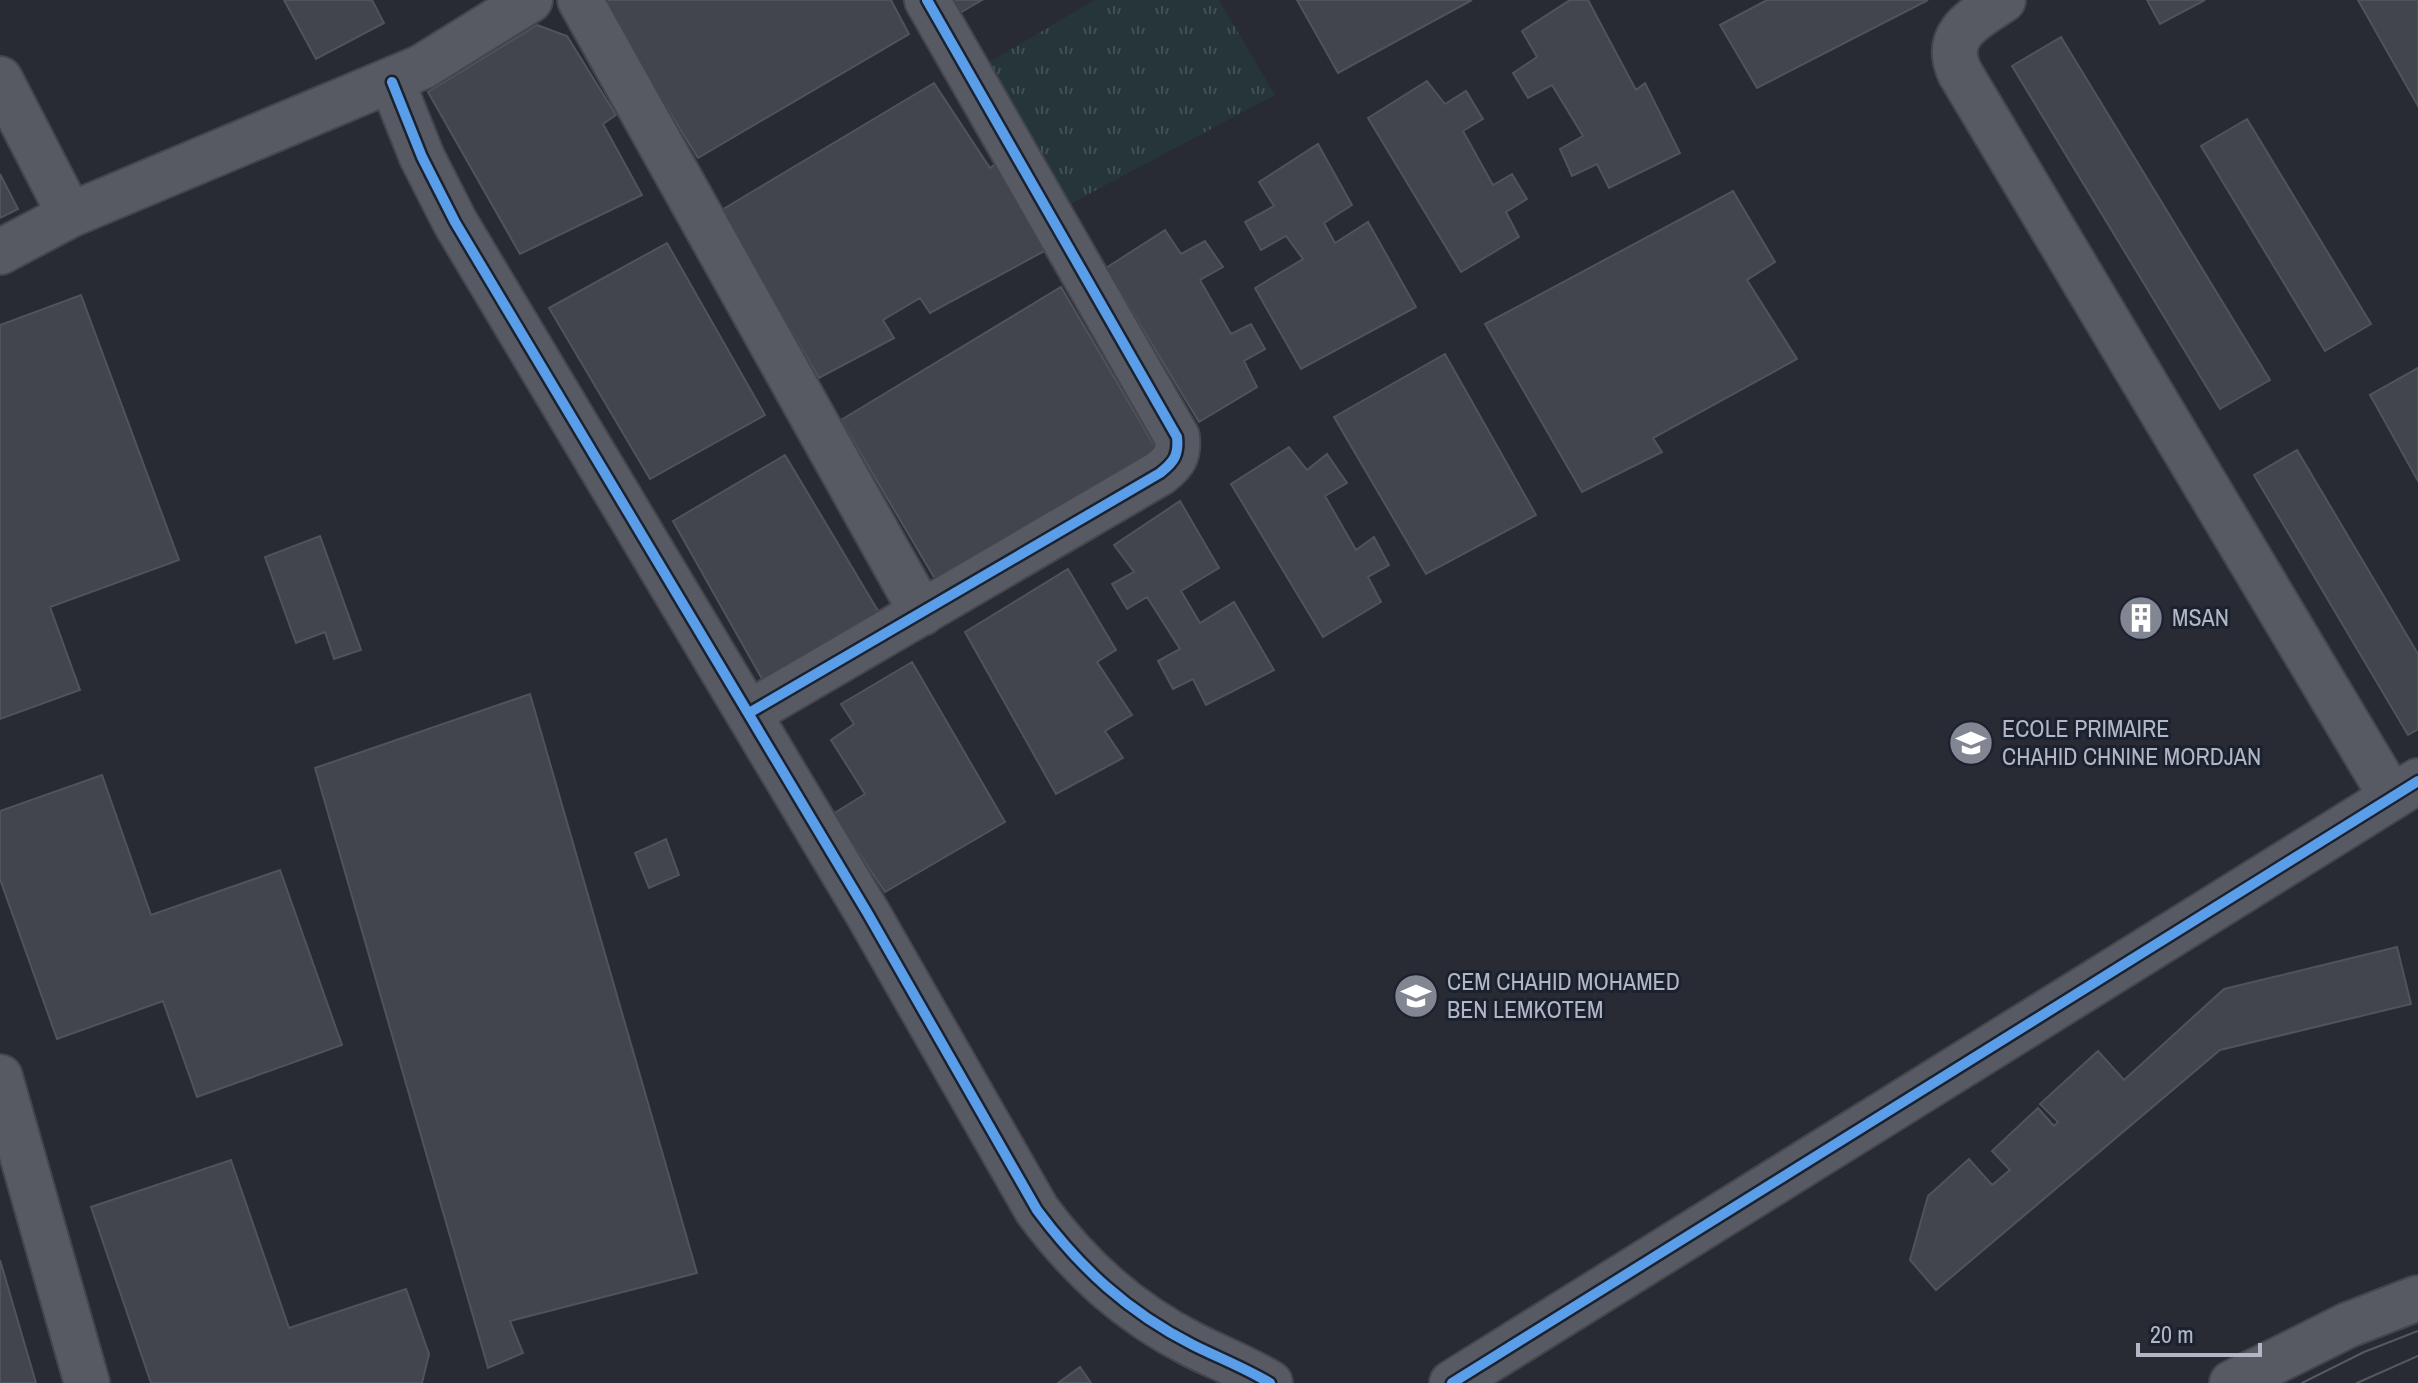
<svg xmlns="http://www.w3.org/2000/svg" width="2418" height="1383" font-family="'Archivo Narrow',sans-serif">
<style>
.park{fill:url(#park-tufts)}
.building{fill:#42454c;stroke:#4f535b;stroke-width:2}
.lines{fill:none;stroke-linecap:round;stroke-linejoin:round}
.minor-casing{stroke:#44464d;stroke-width:48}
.minor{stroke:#575a62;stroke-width:44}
.tram{stroke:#56595f;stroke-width:2}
.cycleway-casing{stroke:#1b212e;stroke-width:15}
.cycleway{stroke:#5a9eea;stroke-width:10}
.labels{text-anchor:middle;stroke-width:6;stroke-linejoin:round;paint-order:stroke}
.poi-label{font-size:24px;fill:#b1b7c5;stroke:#1b212e;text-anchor:start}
</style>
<defs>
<pattern id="park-tufts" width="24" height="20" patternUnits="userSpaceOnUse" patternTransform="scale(2)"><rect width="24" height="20" fill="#25353a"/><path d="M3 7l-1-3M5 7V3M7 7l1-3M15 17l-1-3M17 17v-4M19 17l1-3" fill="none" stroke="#425055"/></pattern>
</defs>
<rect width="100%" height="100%" fill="#282b33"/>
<path class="park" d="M1095 0H1219L1275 95 1070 204 988 63Z"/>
<path class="building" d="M284 0H372L384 23 316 59Z
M600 0H891L909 34 698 158Z
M950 0H982L958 14Z
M1297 0H1472L1338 73Z
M1570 0H1588L1636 90 1645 83 1680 153 1609 188 1597 164 1572 176 1560 149 1583 136 1552 85 1528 98 1513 73 1537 57 1522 31Z
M1767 0H1928L1757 88 1720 25Z
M2147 0H2205L2160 24Z
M2358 0H2418V106Z
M537 25 567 36 616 115 603 124 642 195 520 254 428 92Z
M2061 37 2270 380 2220 409 2012 66Z
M1427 81 1445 104 1466 91 1483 119 1463 131 1493 185 1512 174 1527 199 1506 212 1519 237 1461 272 1368 118Z
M934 83 990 168 998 162 1048 249 930 313 920 298 883 320 894 338 819 378 720 211Z
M2247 119 2371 324 2325 351 2201 146Z
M1318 144 1352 205 1324 223 1335 243 1368 222 1416 307 1301 369 1255 288 1303 259 1286 236 1261 250 1245 222 1274 206 1259 182Z
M0 174 18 209 0 218Z
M1733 191 1775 262 1747 280 1797 359 1653 438 1662 452 1582 492 1485 324Z
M1165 230 1181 254 1205 241 1223 267 1200 280 1231 334 1251 324 1265 349 1244 361 1257 387 1199 422 1106 268Z
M667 243 765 415 650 479 549 308Z
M1061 287 1158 452 935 579 841 420Z
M81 295 179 560 50 607 80 690 0 719V325Z
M1445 354 1536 515 1426 574 1334 417Z
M2418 368V481L2370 395Z
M1289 447 1307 470 1327 454 1347 483 1325 496 1356 550 1374 537 1389 565 1368 577 1381 602 1323 637 1231 484Z
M2297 450 2418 654V729L2408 735 2254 475Z
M785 455 880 614 762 679 673 521Z
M1180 501 1219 568 1181 591 1200 623 1234 602 1274 670 1206 705 1193 679 1173 689 1158 661 1180 649 1147 597 1127 609 1112 584 1134 572 1114 545Z
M320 536 361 650 334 659 325 632 296 643 265 557Z
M1068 569 1116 650 1097 662 1132 715 1105 731 1123 758 1056 794 965 632Z
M2143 598 2158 625 2138 636 2124 610Z
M912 662 1005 822 885 892 833 814 865 794 831 740 854 724 841 704Z
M530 694 697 1273 510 1321 523 1353 488 1368 315 768Z
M102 775 151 915 280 870 342 1045 197 1097 163 1001 57 1039 0 879V811Z
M666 839 679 875 649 888 635 853Z
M2397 947 2411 1004 2220 1050 1936 1290 1910 1260 1928 1196 1969 1159 1992 1185 2010 1170 1992 1151 2038 1108 2054 1126 2058 1122 2040 1104 2098 1051 2124 1080 2224 989Z
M231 1160 289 1328 406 1289 429 1354 422 1383H151L91 1207Z
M0 1260 36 1383H0Z
M1080 1367 1091 1383H1058Z"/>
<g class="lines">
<g class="minor-casing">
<path id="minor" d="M580 0 922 613
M2003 0C1974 19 1942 34 1960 73L2391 796
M0 79 70 215
M392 82 422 157 455 222 868 914 1037 1210C1080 1268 1128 1312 1193 1345 1219 1358 1245 1368 1270 1383
M0 252 70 215 422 67 530 0
M749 713 1160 473C1174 462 1179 455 1177 437L927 0
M0 1077 87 1383
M1452 1383 2418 781
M2232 1383 2348 1325 2418 1298"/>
</g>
<use href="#minor" class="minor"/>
<path class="tram" d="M2302 1383 2364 1352 2418 1331
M2357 1383 2418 1356"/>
<g class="cycleway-casing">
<path id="cycleway" d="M392 82 422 157 455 222 868 914 1037 1210C1080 1268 1128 1312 1193 1345 1219 1358 1245 1368 1270 1383
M749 713 1160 473C1174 462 1179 455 1177 437L927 0
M1452 1383 2418 781"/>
</g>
<use href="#cycleway" class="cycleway"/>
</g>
<defs>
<g id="building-disc" transform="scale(2.3)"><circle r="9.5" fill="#818692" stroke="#1b212e"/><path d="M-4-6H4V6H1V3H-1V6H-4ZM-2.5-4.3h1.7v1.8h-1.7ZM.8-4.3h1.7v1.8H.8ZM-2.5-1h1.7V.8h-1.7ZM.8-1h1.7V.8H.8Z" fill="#fff"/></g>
<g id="school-disc" transform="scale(2.3)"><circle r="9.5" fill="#818692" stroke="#1b212e"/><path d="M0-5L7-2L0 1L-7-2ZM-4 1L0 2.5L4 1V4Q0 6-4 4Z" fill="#fff"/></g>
</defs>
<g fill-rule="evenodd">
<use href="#building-disc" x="2141" y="618"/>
<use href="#school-disc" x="1971" y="743"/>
<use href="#school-disc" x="1416" y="996"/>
</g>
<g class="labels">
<g class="poi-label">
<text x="2172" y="626">MSAN</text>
<text x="2002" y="737">ECOLE PRIMAIRE<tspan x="2002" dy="28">CHAHID CHNINE MORDJAN</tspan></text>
<text x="1447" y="990">CEM CHAHID MOHAMED<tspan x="1447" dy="28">BEN LEMKOTEM</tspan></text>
</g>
</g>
<path d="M2138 1343v12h122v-12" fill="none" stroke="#b1b7c5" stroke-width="4"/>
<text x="2150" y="1343" font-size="24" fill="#b1b7c5" stroke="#1b212e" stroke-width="6" paint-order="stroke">20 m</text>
</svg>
